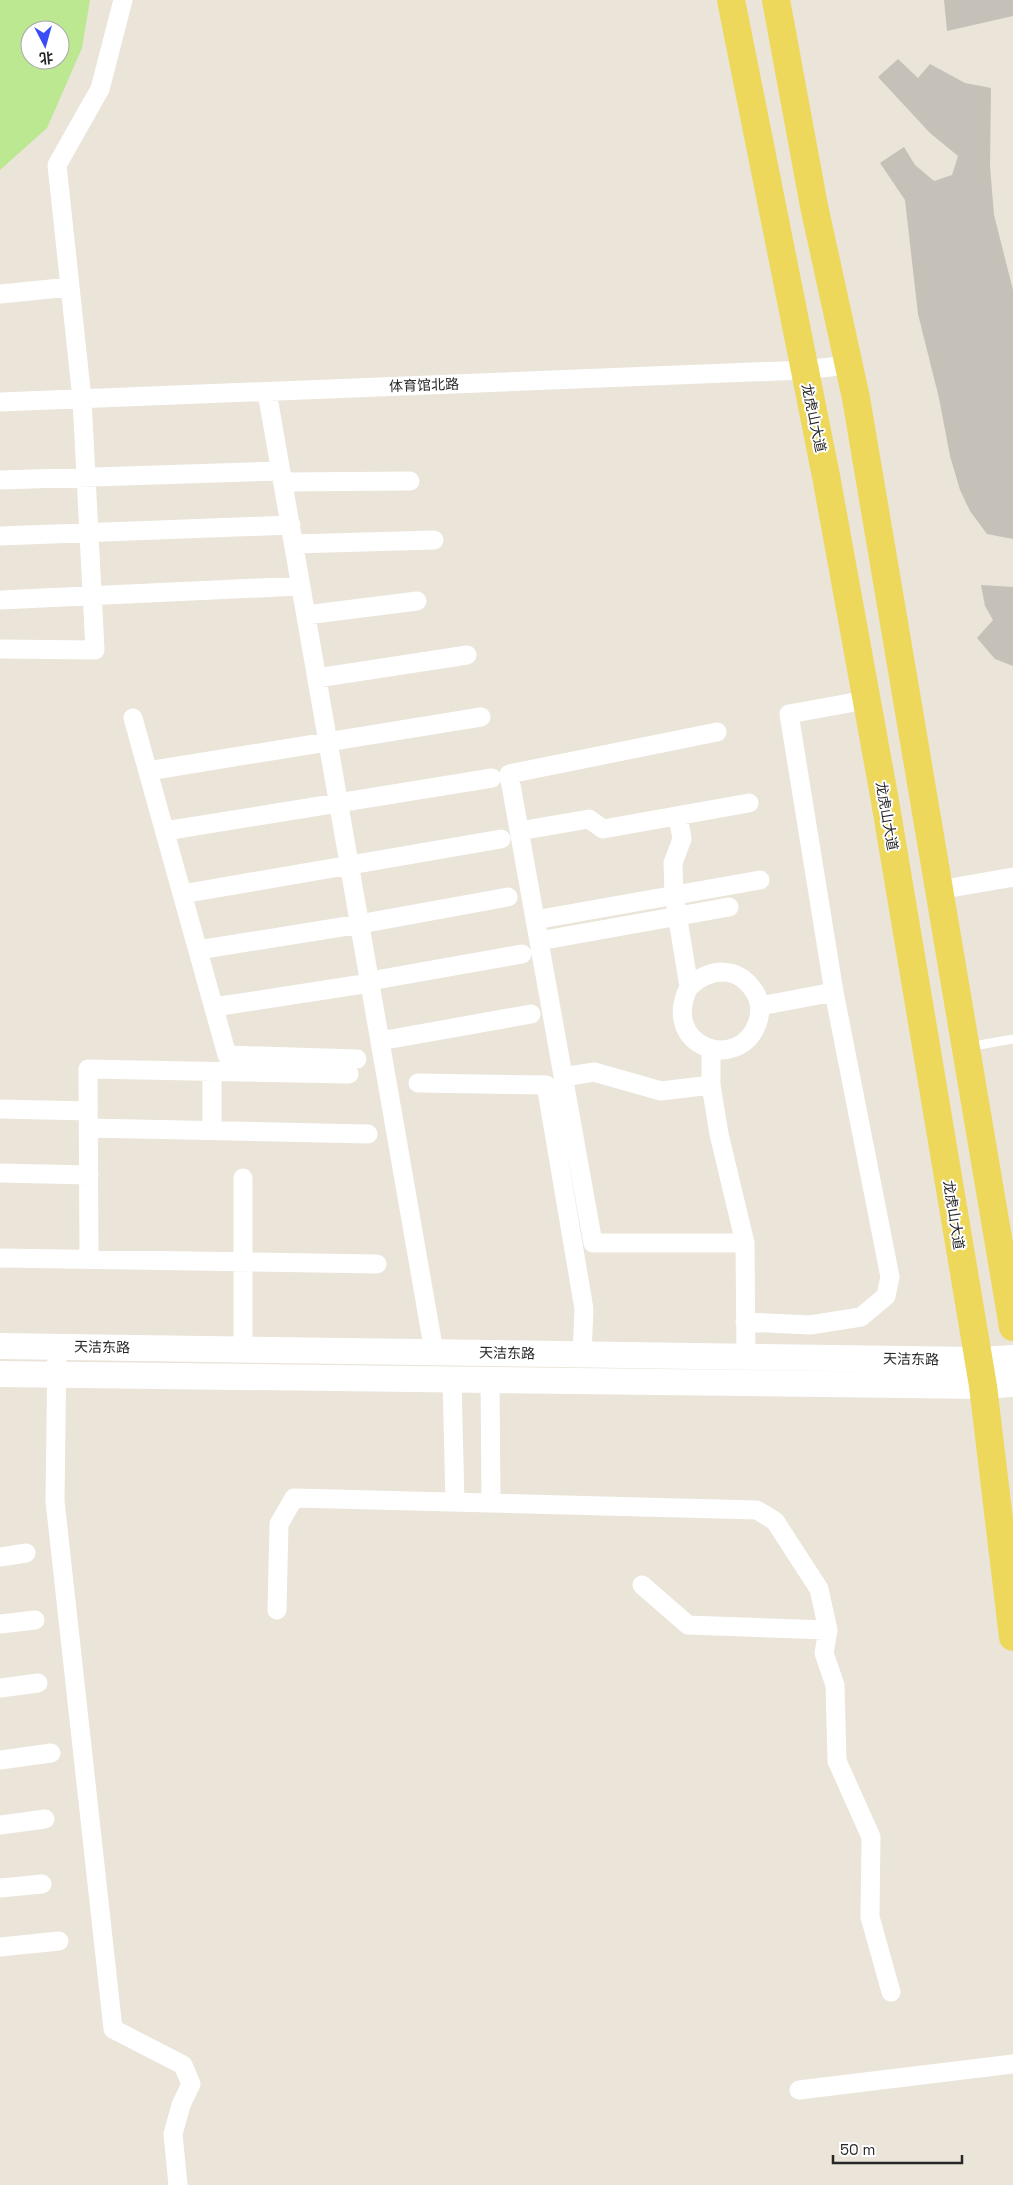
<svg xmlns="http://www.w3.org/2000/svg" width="1013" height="2185" font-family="'Space Grotesk','Noto Sans SC',sans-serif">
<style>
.pitch{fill:#bbe891;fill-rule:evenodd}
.building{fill:#c5c1b9}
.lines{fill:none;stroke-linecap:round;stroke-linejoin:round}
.service{stroke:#fff;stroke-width:9}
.minor{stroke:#fff;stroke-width:19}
.secondary{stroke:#fff;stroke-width:26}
.primary{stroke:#edd85b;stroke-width:28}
.labels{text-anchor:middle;stroke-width:4;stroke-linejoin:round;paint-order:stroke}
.street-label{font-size:14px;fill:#272727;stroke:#fff}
</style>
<rect width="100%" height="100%" fill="#eae4d9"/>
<path class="pitch" d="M0 0H90L82 48 47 128 0 170ZM30 30H60V60H30Z"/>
<path class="building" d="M944 0H1013V16L947 31Z
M898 59 918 78 930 64 965 83 991 88 990 166 994 215 1013 290V539L987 534 970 511 960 490 950 456 939 398 918 314 905 200 880 163 904 147 915 165 934 181 952 175 958 156 930 133 878 77Z
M981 585 1013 587V666L995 659 977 638 993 620 985 606Z"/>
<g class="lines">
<path class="service" d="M968 1047 1013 1039"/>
<path class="minor" d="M0 294 70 287
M267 392 434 1352
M0 402 804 370 848 365
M0 480 281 471
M283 482 410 481
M0 536 291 525
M294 544 434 540
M0 600 301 586
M306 615 417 601
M0 649 95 650 82 399 57 165 100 89 123 0
M317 678 467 655
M133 718 227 1055 357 1059
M717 732 509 774 593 1243H745
M148 771 481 717
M678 816 682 839 673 863 674 895 689 987C659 1046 738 1074 757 1024 761 1014 761 1001 754 991 737 965 710 968 689 987
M165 831 492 778
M519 831 589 819 603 829 749 803
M939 890 1013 877
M182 894 501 839
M535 920 760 880
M539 941 729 907
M198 950 360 924 508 897
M370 981 522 954
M760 1006 834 992
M214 1007 370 983
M380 1041 531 1014
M563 1077 594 1072 661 1091 711 1085V1049
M418 1083 546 1085 584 1309 582 1354
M711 1085 719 1134 745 1243 746 1357
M0 1109 88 1111
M88 1128 368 1134
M212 1129V1072
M0 1173 89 1175
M0 1258 377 1264
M89 1259 88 1069 349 1074
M745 1322 810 1325 861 1317 886 1296 890 1277 834 992 789 714 866 700
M57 1347 55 1501 113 2029 183 2065 191 2084 181 2105 173 2134 178 2185
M243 1349V1178
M452 1379 455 1502
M490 1380 491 1503
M0 1557 26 1553
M642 1585 688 1625 828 1630
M277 1610 279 1524 294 1498 757 1510 775 1521 819 1589 828 1630 824 1653 835 1685 837 1761 871 1837 870 1917 891 1992
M0 1624 35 1620
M0 1688 38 1683
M0 1760 51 1753
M0 1825 45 1819
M0 1888 42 1884
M0 1947 59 1941
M799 2090 1013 2064"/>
<path class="secondary" d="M0 1346 978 1360 1013 1358
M0 1374 983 1386 1013 1384"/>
<path class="primary" d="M731 0 826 476 885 801 983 1386 1013 1637
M776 0 814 206 856 398 1013 1327"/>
</g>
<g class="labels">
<g class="street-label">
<text transform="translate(424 385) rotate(-2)" y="5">体育馆北路</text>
<text transform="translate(814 418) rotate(78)" y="5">龙虎山大道</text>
<text transform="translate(887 816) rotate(80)" y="5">龙虎山大道</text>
<text transform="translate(954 1215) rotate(81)" y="5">龙虎山大道</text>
<text transform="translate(102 1347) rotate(1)" y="5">天洁东路</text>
<text transform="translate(507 1353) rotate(1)" y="5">天洁东路</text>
<text transform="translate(911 1359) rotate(1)" y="5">天洁东路</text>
</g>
</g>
<g transform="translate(45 45) rotate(174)"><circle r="24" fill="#ffffff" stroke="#a9a9a9"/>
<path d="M0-4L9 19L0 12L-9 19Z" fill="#3a4cf6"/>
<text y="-8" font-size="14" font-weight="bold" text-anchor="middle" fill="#272727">北</text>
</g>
<path d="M833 2155v8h129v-8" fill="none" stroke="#272727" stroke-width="2.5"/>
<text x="840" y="2155" font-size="15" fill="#272727" stroke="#ffffff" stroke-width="4" paint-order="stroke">50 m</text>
</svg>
